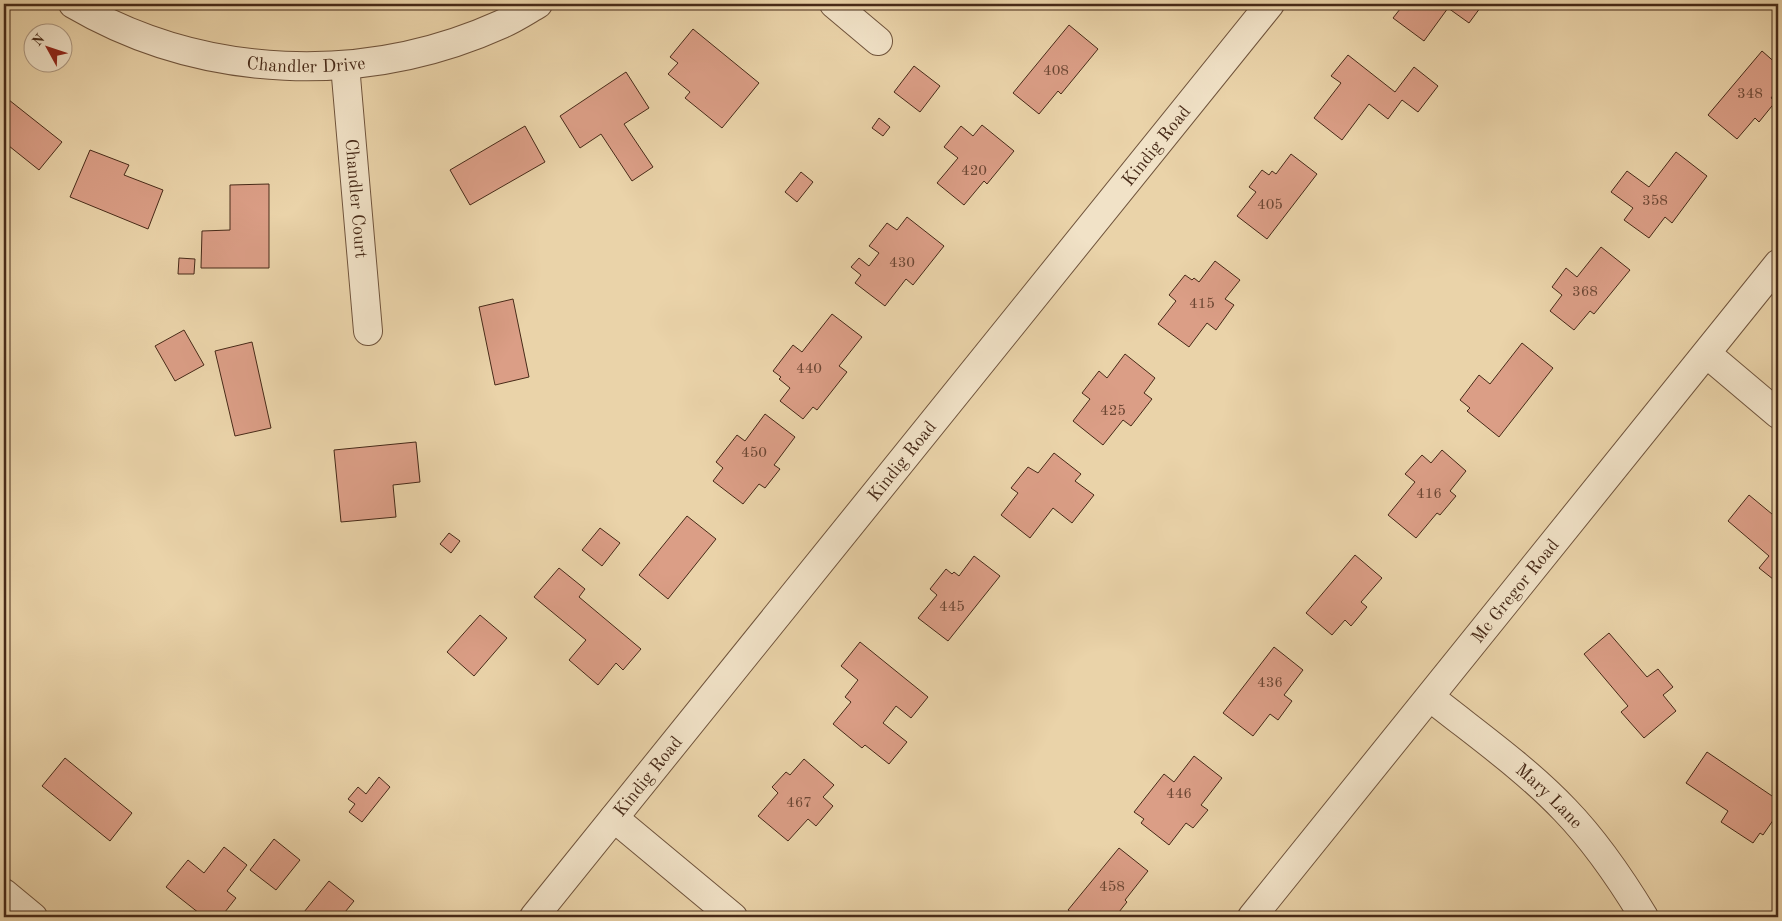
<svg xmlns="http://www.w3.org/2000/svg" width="1782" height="921" font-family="'Old Standard TT',serif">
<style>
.building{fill:#db9e86;stroke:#472a18}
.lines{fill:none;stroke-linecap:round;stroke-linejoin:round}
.minor-casing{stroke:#70543c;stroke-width:30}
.minor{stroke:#f1e2c7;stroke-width:28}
.labels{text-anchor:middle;stroke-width:5;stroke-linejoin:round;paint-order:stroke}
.number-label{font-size:15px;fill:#6c4734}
.street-label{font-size:18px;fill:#472a18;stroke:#f1e2c7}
</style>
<rect width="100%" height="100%" fill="#ead3a9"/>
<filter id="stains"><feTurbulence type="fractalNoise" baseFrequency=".004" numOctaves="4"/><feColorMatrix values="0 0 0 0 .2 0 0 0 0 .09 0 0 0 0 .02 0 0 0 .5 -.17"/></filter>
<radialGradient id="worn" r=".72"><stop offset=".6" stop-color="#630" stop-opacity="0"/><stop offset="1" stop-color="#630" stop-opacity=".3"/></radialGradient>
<path class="building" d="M1404 4H1483L1469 23 1448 8 1424 41 1393 18Z
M1069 25 1098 49 1061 94 1058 91 1039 114 1013 93Z
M693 29 759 83 722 128 685 98 690 92 668 74 678 63 670 57Z
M1762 51 1778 65V89L1771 98 1776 101 1759 122 1755 118 1737 139 1708 115Z
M1348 55 1395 92 1414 67 1438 86 1418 112 1402 100 1388 119 1369 104 1342 140 1314 118 1341 83 1331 76Z
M914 66 940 86 920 112 894 92Z
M626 72 649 108 624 124 653 167 632 181 601 134 580 148 560 116Z
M4 96 62 142 39 170 4 142Z
M879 118 890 127 883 136 872 128Z
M982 125 1014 151 987 184 984 181 964 205 937 183 958 158 944 147 961 126 973 136Z
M525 126 545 162 470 205 450 170Z
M90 150 129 165 124 175 163 190 148 229 70 197Z
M1676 152 1707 176 1672 223 1665 217 1649 238 1624 220 1633 208 1611 192 1627 171 1649 187Z
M1291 154 1317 174 1267 239 1237 216 1256 192 1249 187 1262 170 1269 175 1272 171 1276 174Z
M801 172 813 182 797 202 785 192Z
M269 184V268H201L202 231 230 230V185Z
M907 217 944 246 913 285 906 279 885 306 855 283 861 275 851 267 859 258 869 266 879 253 869 246 887 223 897 230Z
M1601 247 1630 270 1594 314 1590 311 1574 330 1550 311 1562 295 1552 287 1566 268 1577 277Z
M179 258 195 259 194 274H178Z
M1215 261 1240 280 1225 299 1234 305 1216 330 1207 323 1189 347 1158 324 1176 301 1169 295 1185 275 1192 280 1194 278 1199 282Z
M513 299 529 377 495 385 479 307Z
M832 314 862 337 839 366 847 372 817 410 813 407 803 419 780 401 790 388 779 379 781 377 773 371 793 345 802 352Z
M184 330 204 365 175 381 155 346Z
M252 342 271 428 235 436 215 351Z
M1522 343 1553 368 1499 437 1467 411 1470 408 1460 400 1479 375 1490 384Z
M1125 354 1155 378 1144 393 1152 399 1131 426 1123 420 1103 445 1073 421 1090 399 1082 393 1099 371 1107 378Z
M765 414 795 437 774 465 780 469 765 488 759 484 743 504 713 481 723 468 716 462 737 435 745 441Z
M416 442 420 482 393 485 396 517 341 522 334 450Z
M1442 450 1466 471 1450 491 1456 496 1440 515 1437 513 1416 538 1388 515 1415 482 1405 474 1422 455 1431 463Z
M1054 453 1081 474 1075 481 1094 495 1072 523 1053 508 1030 538 1001 515 1018 493 1011 488 1028 467 1038 473Z
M1749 495 1778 519V583L1759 568 1769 556 1728 521Z
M687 516 716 539 668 599 639 575Z
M600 528 620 543 602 566 582 550Z
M449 533 460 541 451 553 440 544Z
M1355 555 1382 578 1361 602 1367 607 1351 626 1345 620 1332 635 1306 613Z
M974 556 1000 576 948 641 918 618 937 595 930 589 946 569 952 574 954 572 959 576Z
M559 568 585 589 579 597 641 649 623 670 616 663 598 685 569 660 586 640 534 597Z
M480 615 507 638 474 676 447 652Z
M1609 633 1647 677 1658 669 1673 687 1663 695 1676 711 1644 738 1621 712 1628 706 1584 654Z
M860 642 928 697 911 718 896 706 883 723 907 742 889 764 865 745 862 748 833 724 851 702 845 697 858 680 841 666Z
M1274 647 1303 670 1284 695 1292 701 1278 720 1270 714 1253 736 1223 713Z
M1707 752 1778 800V813L1763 835 1760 833 1753 843 1721 822 1728 811 1686 783Z
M1194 756 1222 778 1201 805 1208 810 1193 828 1186 823 1169 845 1141 823 1144 819 1134 812 1164 774 1174 782Z
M65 758 132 813 110 841 42 786Z
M804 759 834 785 823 797 833 806 816 826 808 819 788 841 758 816 778 793 772 787 786 772 790 775Z
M379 777 390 787 362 822 349 812 355 804 348 799 358 787 366 794Z
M274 839 300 860 276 890 250 870Z
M224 847 247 865 227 891 236 898 221 917H204L166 887 188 860 204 873Z
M1119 848 1148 871 1125 900 1127 902 1115 917 1111 916 1109 917H1077L1068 910Z
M329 881 354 901 341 917H300Z
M1778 904V917H1769Z"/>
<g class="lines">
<g class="minor-casing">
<g id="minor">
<path id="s1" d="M73 4C203 80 365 86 502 24 514 19 526 11 538 4"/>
<path d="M834 4 878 41"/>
<path id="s2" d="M345 65 368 331"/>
<path d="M1707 354 1778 414"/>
<path id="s3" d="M1430 697C1475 733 1525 768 1565 810 1596 842 1621 879 1644 917"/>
<path d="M614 818 733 917"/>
<path d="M4 893 33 917"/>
<path id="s4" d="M534 917 1270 4"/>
<path id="s5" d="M1252 917 1778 264"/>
</g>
</g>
<use href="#minor" class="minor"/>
</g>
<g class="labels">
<g class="number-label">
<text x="1056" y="75">408</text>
<text x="1750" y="98">348</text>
<text x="974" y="175">420</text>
<text x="1655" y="205">358</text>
<text x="1270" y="209">405</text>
<text x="902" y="267">430</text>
<text x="1585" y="296">368</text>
<text x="1202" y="308">415</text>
<text x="809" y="373">440</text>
<text x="1113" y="415">425</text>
<text x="754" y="457">450</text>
<text x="1429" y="498">416</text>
<text x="952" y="611">445</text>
<text x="1270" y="687">436</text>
<text x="1179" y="798">446</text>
<text x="799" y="807">467</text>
<text x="1112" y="891">458</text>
</g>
<g class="street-label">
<text dy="6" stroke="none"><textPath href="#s1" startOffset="244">Chandler Drive</textPath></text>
<text dy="6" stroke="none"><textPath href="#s4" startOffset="991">Kindig Road</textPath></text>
<text dy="6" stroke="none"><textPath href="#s2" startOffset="134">Chandler Court</textPath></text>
<text dy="6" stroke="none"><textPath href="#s4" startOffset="586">Kindig Road</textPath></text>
<text dy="6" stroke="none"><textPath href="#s5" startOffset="419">Mc Gregor Road</textPath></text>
<text dy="6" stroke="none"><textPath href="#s4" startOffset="181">Kindig Road</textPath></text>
<text dy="6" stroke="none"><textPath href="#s3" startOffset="155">Mary Lane</textPath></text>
</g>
</g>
<rect width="1782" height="921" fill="none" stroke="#ead3a9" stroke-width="20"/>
<rect x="5" y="5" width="1772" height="911" fill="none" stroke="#472a18" stroke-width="2.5"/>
<rect x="10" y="10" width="1762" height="901" fill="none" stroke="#472a18"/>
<g transform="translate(48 48) rotate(310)"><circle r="24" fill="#f1e2c7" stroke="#ad9881"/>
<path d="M0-4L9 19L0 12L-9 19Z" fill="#8f2418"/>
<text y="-8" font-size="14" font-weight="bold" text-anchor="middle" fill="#472a18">N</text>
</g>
<rect width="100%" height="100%" filter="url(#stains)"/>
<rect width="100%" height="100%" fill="url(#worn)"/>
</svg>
